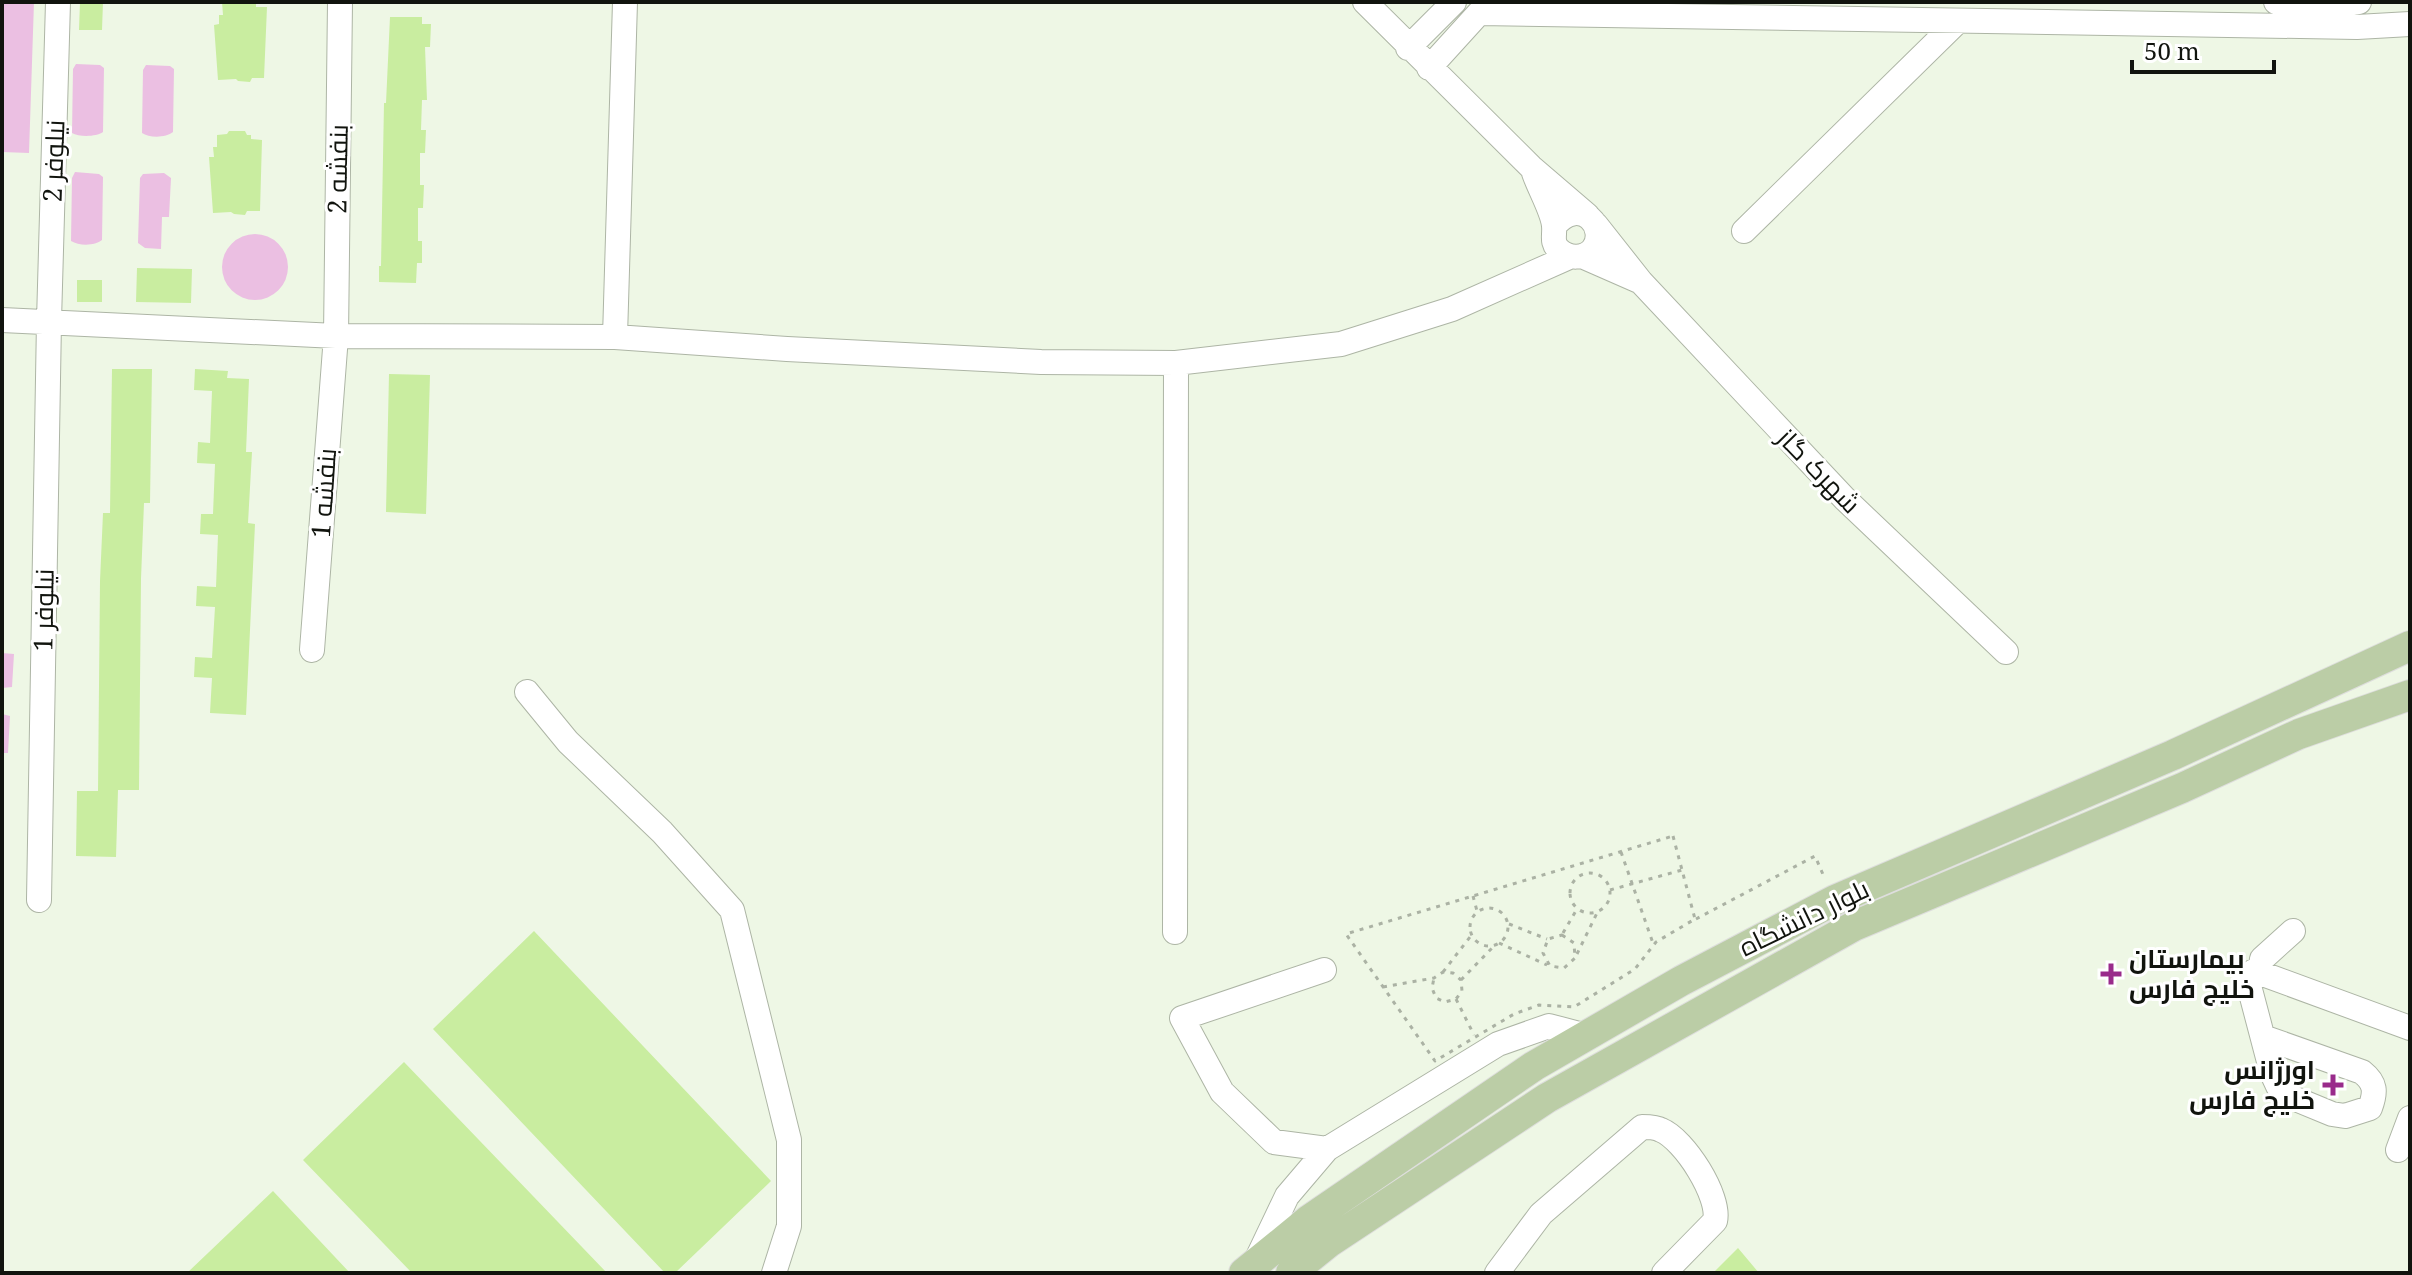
<svg xmlns="http://www.w3.org/2000/svg" width="2412" height="1275" font-family="'Noto Serif',Cairo,serif">
<style>
.green{fill:#ebbfe2}
.building{fill:#c9eda0}
.lines{fill:none;stroke-linecap:round;stroke-linejoin:round}
.minor-casing{stroke:#adb5a5;stroke-width:26}
.major-casing{stroke:#dededd;stroke-width:32}
.path{stroke:#abb2a4;stroke-width:3;stroke-dasharray:4 6;stroke-linecap:butt}
.minor{stroke:#fff;stroke-width:24}
.major{stroke:#bbcda6;stroke-width:30}
.poi-dot{fill:#992b8b;stroke:#fff;stroke-width:3}
.labels{text-anchor:middle;stroke-width:6;stroke-linejoin:round;paint-order:stroke}
.street-label{font-size:26px;fill:#11140e;stroke:#fff}
.poi-label{font-size:26px;font-weight:bold;fill:#11140e;stroke:#fff;text-anchor:start}
</style>
<rect width="100%" height="100%" fill="#eef7e5"/>
<path class="green" d="M2 2H34L29 153 2 152Z
M76 64 100 65 104 68 103 132C96 137 79 137 72 133L73 69Z
M146 65 170 66 174 69 173 132C166 138 149 138 142 133L143 70Z
M75 172 99 174 103 177 102 240C95 246 79 246 71 241L72 178Z
M164 173 171 178 169 217H162L161 249 145 248 138 243 140 178 143 174Z
M222 267a33 33 0 1 1 66 0a33 33 0 1 1-66 0Z
M2 653 14 654 12 687 2 688Z
M2 714 10 716 8 753H2Z"/>
<path class="building" d="M80 2H103L102 30H79Z
M222 2H251L256 3V7H267L264 78H252L250 82 238 81 236 79 218 80 214 25 219 24V15H223Z
M390 17H422V24H431L430 47H425L427 100H422L421 130H426L425 153H420V185H424L423 208H418V241H422V263H417L416 283 379 282V266H381L384 103H386Z
M229 131H245L247 135H251V139L262 140 260 211H247L245 215 234 214 231 212 213 213 209 157H214L213 147H217V135L227 134Z
M137 268 192 269 191 303 136 302Z
M77 280H102V302H77Z
M112 369H152L150 503H144L141 579 139 790H118L116 857 76 856 77 791H98L100 581 103 513H110Z
M195 369 228 371 227 378 249 379 246 452H252L248 523 255 524 246 715 210 713 212 678 194 677 195 657 212 658 215 607 196 606 197 586 216 587 218 535 200 534 201 514H213L215 464 197 463 198 442 210 443 212 391 194 390Z
M389 374 430 375 426 514 386 512Z
M534 931 771 1181 675 1273H665L433 1029Z
M404 1062 607 1273H412L303 1160Z
M273 1191 350 1273H187Z
M1738 1248 1759 1273H1713Z"/>
<g class="lines">
<g class="minor-casing">
<path id="minor" d="M1365 2 1531 167 1587 215
M2276 2 2348 4 2359 2
M1408 48 1454 2
M1429 68 1479 13 2357 27 2410 24
M1534 173C1539 188 1553 212 1554 226 1555 236 1551 242 1559 250 1568 259 1585 259 1593 249 1609 229 1581 194 1554 226
M1596 225 1641 282 1845 499 2006 652
M1744 231 1958 21
M1582 256 1639 281
M2 320 336 336 615 337 787 349 1041 362 1176 363 1341 344 1452 309 1569 257
M615 337 625 2
M312 650 336 336 340 2
M527 692 568 742 662 832 732 910 789 1140V1226L774 1273
M39 900 49 321 58 2
M1175 932 1176 363
M1324 970 1182 1018 1222 1092 1274 1142 1327 1149
M2260 973 2262 959 2293 931
M2263 1037 2362 1072C2376 1083 2376 1092 2370 1108L2345 1116 2332 1114 2286 1095 2278 1086 2272 1073 2247 978 2248 975 2254 971 2260 973 2410 1028
M2398 1150 2410 1118
M1255 1263 1287 1196 1327 1149 1498 1044 1549 1026 1587 1036
M1497 1273 1541 1214 1642 1127C1648 1127 1656 1127 1661 1130 1684 1139 1721 1197 1715 1221L1664 1273"/>
</g>
<g class="major-casing">
<path id="major" d="M1244 1273 1309 1220 1534 1066 1681 981 1835 900 2173 755 2410 646
M1291 1273 1328 1243 1547 1098 1854 926 2182 788 2299 734 2410 695"/>
</g>
<path class="path" d="M1673 836 1695 919 1656 942 1635 969 1574 1007 1539 1005 1514 1014 1435 1061 1346 934Z
M1621 852 1654 946
M1570 893a20 20 0 1 1 40 0a20 20 0 1 1-40 0Z
M1610 890 1682 870
M1473 896 1477 911
M1470 927a19 19 0 1 1 38 0a19 19 0 1 1-38 0Z
M1696 919 1815 856 1825 879
M1509 924 1547 939
M1563 933 1577 909
M1562 935 1574 943 1575 958 1564 968 1550 966 1543 953 1548 939Z
M1499 943 1547 965
M1577 954 1598 911
M1443 972 1470 937
M1461 980 1494 946
M1383 987 1434 978 1443 972 1453 973 1461 980 1462 991 1456 999 1445 1002 1436 998 1432 988 1434 978
M1456 999 1474 1035"/>
<use href="#minor" class="minor"/>
<use href="#major" class="major"/>
</g>
<g class="poi-dot">
<path d="M2107 962h8v8h8v8h-8v8h-8v-8h-8v-8h8z"/>
<path d="M2329 1073h8v8h8v8h-8v8h-8v-8h-8v-8h8z"/>
</g>
<g class="labels">
<g class="street-label">
<text transform="translate(54 161) rotate(-88)" y="9">نیلوفر 2</text>
<text transform="translate(338 169) rotate(-89)" y="9">بنفشه 2</text>
<text transform="translate(1819 471) rotate(46)" y="9">شهرک گاز</text>
<text transform="translate(324 493) rotate(-86)" y="9">بنفشه 1</text>
<text transform="translate(44 610) rotate(-89)" y="9">نیلوفر 1</text>
<text transform="translate(1804 918) rotate(-26)" y="9">بلوار دانشگاه</text>
</g>
<g class="poi-label">
<text x="2129" y="968">بیمارستان<tspan x="2129" dy="30">خلیج فارس</tspan></text>
<text x="2315" y="1079" text-anchor="end">اورژانس<tspan x="2315" dy="30">خلیج فارس</tspan></text>
</g>
</g>
<rect width="2412" height="1275" fill="none" stroke="#11140e" stroke-width="8"/>
<path d="M2132 60v12h142v-12" fill="none" stroke="#11140e" stroke-width="4"/>
<text x="2144" y="60" font-size="24" fill="#11140e" stroke="#ffffff" stroke-width="6" paint-order="stroke">50 m</text>
</svg>
